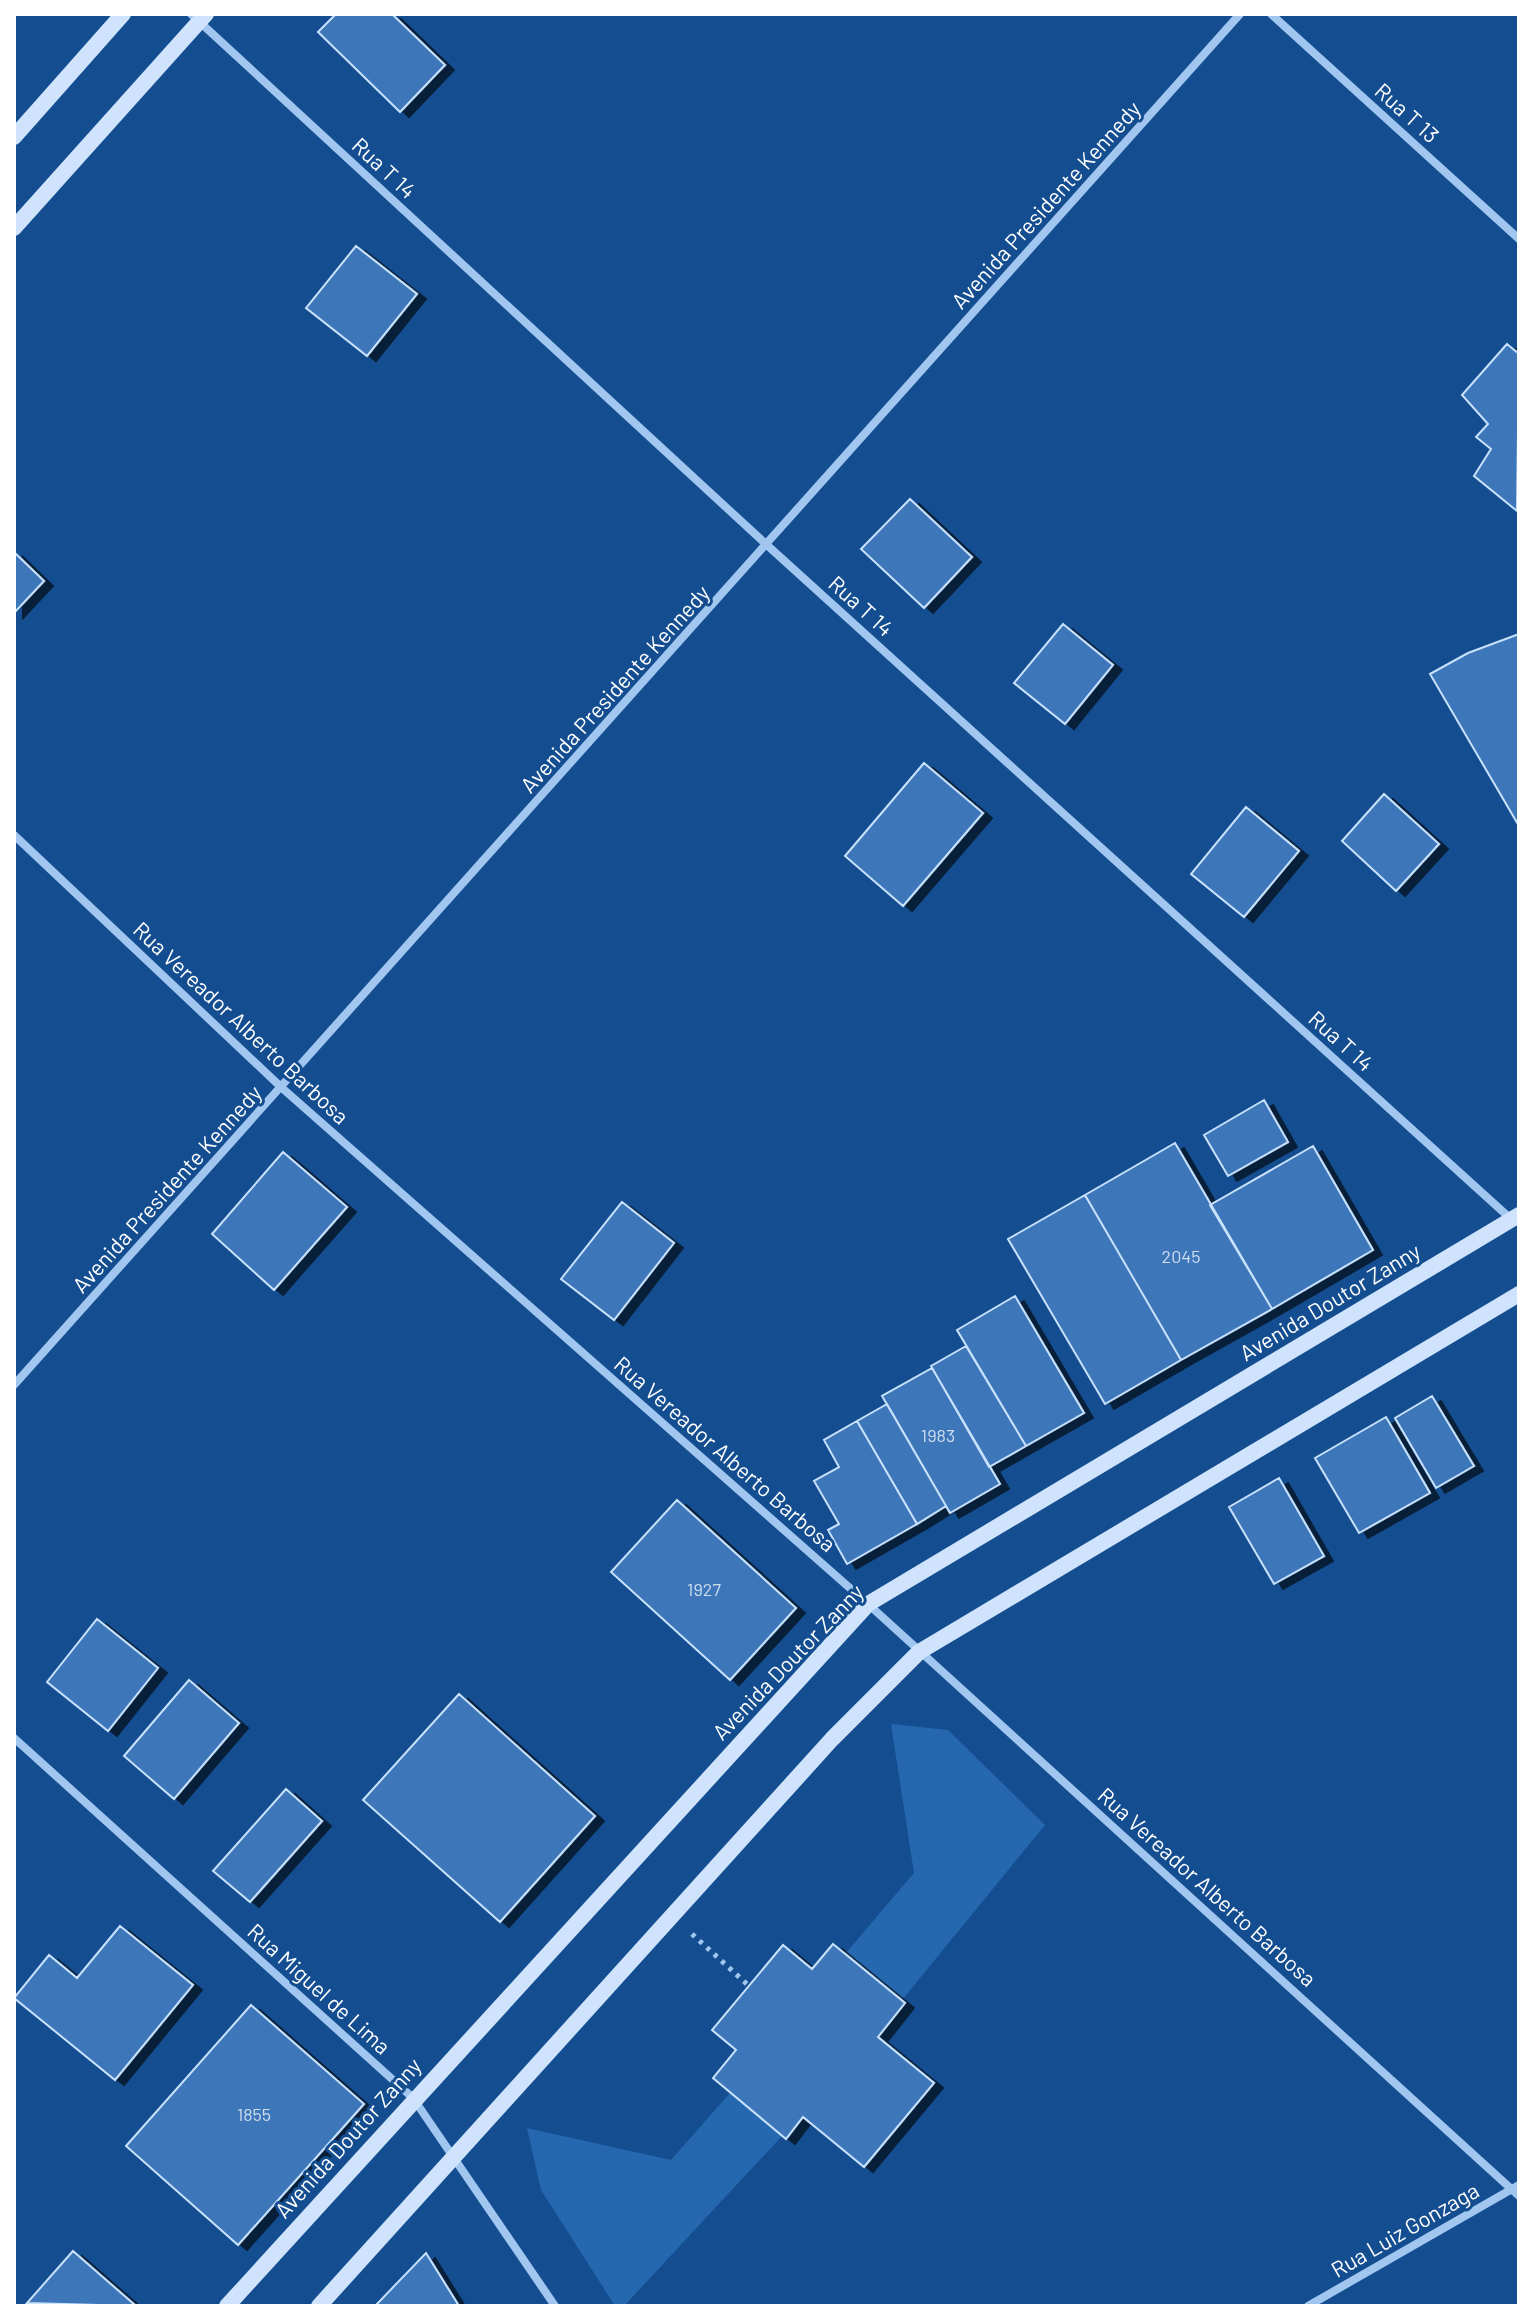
<svg xmlns="http://www.w3.org/2000/svg" width="1533" height="2320" font-family="Barlow,sans-serif">
<style>
.green{fill:#2668b0}
.building{fill:#3d77ba;stroke:#c8e1fc;stroke-width:2;filter:url(#shadow)}
.lines{fill:none;stroke-linecap:round;stroke-linejoin:round}
.path{stroke:#a1c7f1;stroke-width:5;stroke-dasharray:4 6;stroke-linecap:butt}
.street{stroke:#a1c7f1;stroke-width:8}
.secondary{stroke:#cfe4fc;stroke-width:16}
.labels{text-anchor:middle;stroke-width:6;stroke-linejoin:round;paint-order:stroke}
.number-label{font-size:18px;fill:#ceddee}
.street-label{font-size:22px;fill:#fff;stroke:#144e91}
</style>
<defs>
<filter id="shadow"><feDropShadow dx="9" dy="5" stdDeviation="0" flood-color="#0009"/></filter>
</defs>
<rect width="100%" height="100%" fill="#144e91"/>
<path class="green" d="M891 1724 948 1730 1045 1825 902 2000 845 1954 914 1873Z
M730 2093 782 2136 624 2306H615L541 2190 527 2128 671 2160Z"/>
<path class="building" d="M336 14H392L445 65 400 112 318 32Z
M356 246 417 294 367 356 306 308Z
M1507 344 1519 354 1517 511 1474 476 1491 449 1476 437 1488 424 1462 395Z
M910 499 972 557 924 608 861 549Z
M14 552 44 581 14 613Z
M1063 624 1113 665 1065 724 1014 683Z
M1519 634V826L1430 674 1468 653Z
M924 763 983 813 903 906 845 856Z
M1384 794 1439 844 1396 891 1342 841Z
M1246 807 1299 851 1244 917 1191 874Z
M1264 1100 1288 1142 1228 1176 1204 1135Z
M1175 1143 1272 1309 1181 1360 1085 1195Z
M1313 1146 1373 1250 1272 1309 1210 1205Z
M283 1152 347 1207 274 1290 212 1234Z
M1085 1195 1181 1360 1105 1404 1008 1239Z
M622 1202 674 1243 614 1320 561 1279Z
M1015 1296 1084 1413 1026 1446 957 1330Z
M966 1346 1026 1446 989 1467 931 1366Z
M932 1368 1000 1484 950 1513 882 1396Z
M1432 1396 1474 1466 1436 1488 1395 1418Z
M887 1404 946 1506 917 1524 857 1421Z
M1386 1417 1430 1493 1359 1533 1315 1458Z
M857 1421 917 1524 847 1564 828 1530 839 1524 814 1481 839 1467 824 1440Z
M1279 1478 1324 1556 1274 1584 1229 1507Z
M677 1500 796 1608 730 1680 611 1572Z
M97 1619 158 1668 108 1731 47 1682Z
M189 1680 239 1723 174 1799 124 1756Z
M459 1694 595 1816 500 1922 363 1800Z
M286 1789 322 1821 250 1902 213 1871Z
M120 1926 193 1985 115 2080 14 1998 49 1955 77 1978Z
M833 1944 905 2003 878 2037 934 2083 864 2167 803 2117 786 2139 713 2078 736 2050 712 2030 783 1945 812 1969Z
M251 2005 364 2104 238 2245 126 2146Z
M73 2251 136 2306 27 2303Z
M426 2253 459 2306H375Z"/>
<g class="lines">
<path class="path" d="M692 1934 749 1986"/>
<path class="street" d="M191 14 768 546 1511 1219
M1271 14 1519 239
M14 835 282 1088 868 1604 1519 2196
M14 1385 1240 14
M14 1738 413 2098 555 2306
M1308 2306 1519 2185"/>
<path class="secondary" d="M14 137 123 14
M14 228 206 14
M227 2306 868 1604 1519 1215
M319 2306 832 1739 919 1652 1519 1294"/>
</g>
<g class="labels">
<g class="number-label">
<text x="1181" y="1263">2045</text>
<text x="938" y="1442">1983</text>
<text x="704" y="1596">1927</text>
<text x="254" y="2121">1855</text>
</g>
<g class="street-label">
<text transform="translate(1407 113) rotate(42)" y="8">Rua T 13</text>
<text transform="translate(384 168) rotate(43)" y="8">Rua T 14</text>
<text transform="translate(1046 205) rotate(-48)" y="8">Avenida Presidente Kennedy</text>
<text transform="translate(861 606) rotate(42)" y="8">Rua T 14</text>
<text transform="translate(615 689) rotate(-48)" y="8">Avenida Presidente Kennedy</text>
<text transform="translate(241 1023) rotate(43)" y="8">Rua Vereador Alberto Barbosa</text>
<text transform="translate(1341 1041) rotate(42)" y="8">Rua T 14</text>
<text transform="translate(167 1189) rotate(-48)" y="8">Avenida Presidente Kennedy</text>
<text transform="translate(1330 1302) rotate(-31)" y="8">Avenida Doutor Zanny</text>
<text transform="translate(725 1454) rotate(41)" y="8">Rua Vereador Alberto Barbosa</text>
<text transform="translate(788 1662) rotate(-46)" y="8">Avenida Doutor Zanny</text>
<text transform="translate(1207 1887) rotate(42)" y="8">Rua Vereador Alberto Barbosa</text>
<text transform="translate(319 1989) rotate(42)" y="8">Rua Miguel de Lima</text>
<text transform="translate(348 2138) rotate(-48)" y="8">Avenida Doutor Zanny</text>
<text transform="translate(1405 2230) rotate(-30)" y="8">Rua Luiz Gonzaga</text>
</g>
</g>
<rect width="1533" height="2320" fill="none" stroke="#ffffff" stroke-width="32"/>
</svg>
